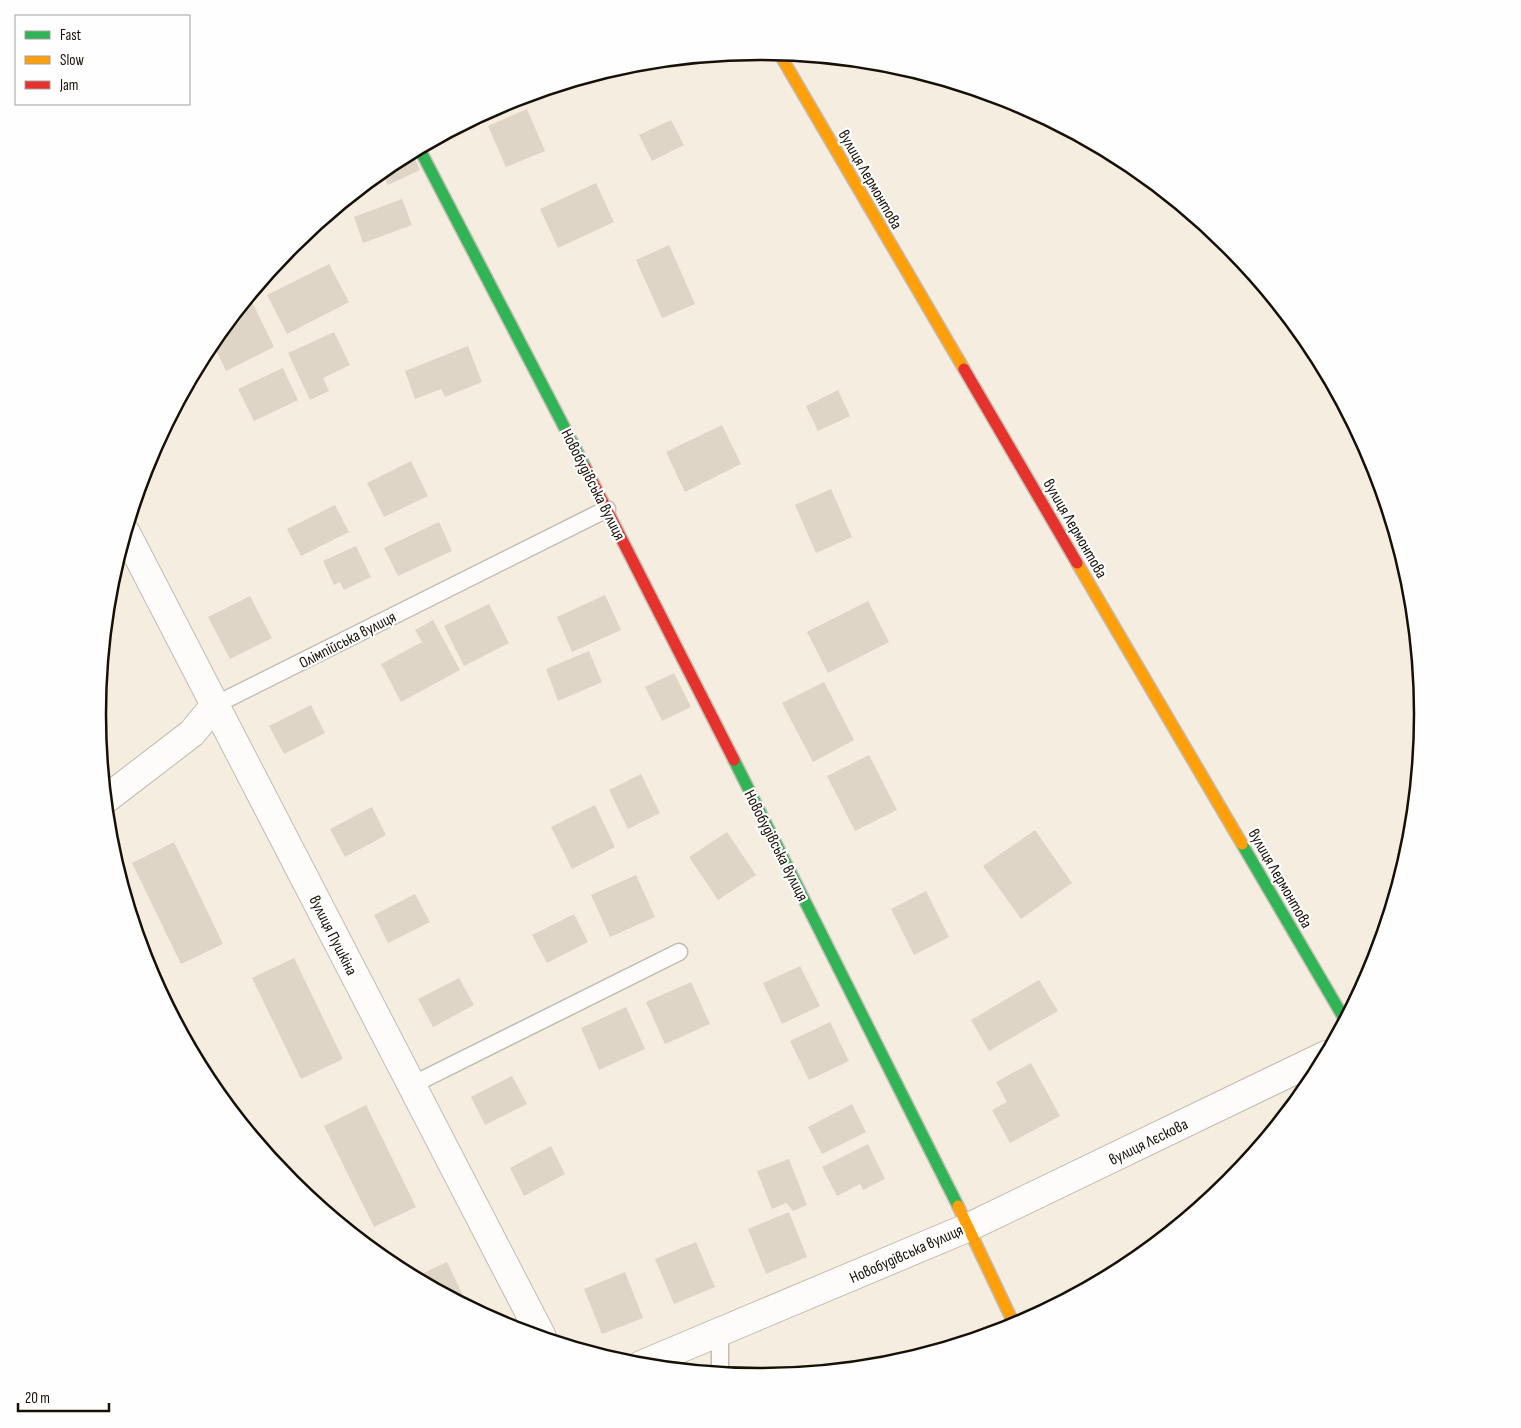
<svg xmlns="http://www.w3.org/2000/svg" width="1521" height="1428" font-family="'Sofia Sans Condensed',sans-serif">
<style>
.building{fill:#dfd5c6}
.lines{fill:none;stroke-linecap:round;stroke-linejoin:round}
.lane-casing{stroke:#c3bcb1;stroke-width:19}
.street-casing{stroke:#c3bcb1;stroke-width:30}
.fast-casing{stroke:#c3bcb1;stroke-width:14}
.slow-casing{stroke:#c3bcb1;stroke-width:14}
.jam-casing{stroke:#c3bcb1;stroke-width:14}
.lane{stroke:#fefcfa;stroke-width:16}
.street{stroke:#fefcfa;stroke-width:28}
.fast{stroke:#30b455;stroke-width:11}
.slow{stroke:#ff9f0a;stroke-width:11}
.jam{stroke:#e5322d;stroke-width:11}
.labels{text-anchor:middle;stroke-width:4.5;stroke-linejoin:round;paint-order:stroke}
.street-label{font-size:16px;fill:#171006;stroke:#fefefe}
.rim{fill:none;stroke:#171006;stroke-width:2.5}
</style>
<rect width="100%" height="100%" fill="#f5ede0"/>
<path class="building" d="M527 109 545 151 506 167 488 126Z
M671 120 684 145 652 161 639 135Z
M412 152 420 170 388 185 382 172Z
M596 183 614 222 558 248 540 209Z
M402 199 412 225 363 243 354 217Z
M669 245 695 304 662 318 636 260Z
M329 264 349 302 287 334 267 295Z
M252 302 274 347 226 371 212 342 241 307Z
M334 332 350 365 323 378 329 391 310 400 288 353Z
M468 346 482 382 445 397 441 389 415 399 405 371Z
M283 368 298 400 254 421 238 389Z
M838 390 850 416 818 431 806 406Z
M722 425 741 464 685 492 666 452Z
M411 461 428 496 384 517 367 483Z
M831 489 852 537 816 553 795 505Z
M335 505 349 532 301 556 287 529Z
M439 522 452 551 398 576 384 548Z
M356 546 371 577 344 590 340 582 334 585 323 561Z
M605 595 621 630 572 652 557 617Z
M250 596 272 638 230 659 208 617Z
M868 601 889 642 828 673 807 632Z
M489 604 509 643 464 666 444 626Z
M433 620 460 670 401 702 381 664 422 642 415 630Z
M589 651 602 682 558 701 546 669Z
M674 673 691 707 662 721 645 687Z
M824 682 854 740 813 762 782 703Z
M311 705 325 733 284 754 269 726Z
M869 755 897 810 855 831 827 776Z
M641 774 660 813 628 829 609 790Z
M595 805 615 847 572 869 551 827Z
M372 807 386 835 345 857 330 829Z
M1035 830 1072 883 1021 919 983 866Z
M727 832 756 875 718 900 689 857Z
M174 842 223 944 181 964 132 863Z
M636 875 655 917 610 937 591 895Z
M926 891 949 937 914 955 891 909Z
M415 894 430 922 388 943 374 915Z
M574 914 588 942 547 963 532 935Z
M294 958 343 1059 301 1079 252 978Z
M800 966 820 1006 782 1024 763 983Z
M459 978 474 1005 433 1027 418 999Z
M1039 980 1058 1011 989 1051 971 1020Z
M691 982 710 1024 665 1044 646 1002Z
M626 1007 645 1049 599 1070 581 1028Z
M830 1022 849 1061 809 1080 790 1041Z
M1031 1063 1060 1116 1010 1143 992 1110 1007 1102 996 1082Z
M512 1076 527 1104 485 1125 471 1097Z
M852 1104 866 1132 822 1154 808 1127Z
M366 1105 416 1207 374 1227 324 1126Z
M868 1144 885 1179 863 1190 860 1184 837 1196 822 1167Z
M551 1146 565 1174 524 1196 510 1168Z
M789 1159 807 1205 793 1211 786 1203 772 1209 757 1171Z
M789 1212 807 1257 766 1274 748 1229Z
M696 1242 715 1287 674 1304 655 1259Z
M447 1262 468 1306 415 1277Z
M625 1272 643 1318 602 1334 584 1289Z"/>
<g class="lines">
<g class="lane-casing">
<path id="lane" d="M215 705 607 509
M412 1085 679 952
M720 1332V1373"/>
</g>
<g class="street-casing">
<path id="street" d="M126 533 542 1337
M106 799 192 733 215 705
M641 1365 969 1227 1326 1055"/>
</g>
<g class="fast-casing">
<path id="fast" d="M419 148 585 467
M734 760 958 1206
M1242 844 1345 1020"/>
</g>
<g class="slow-casing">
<path id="slow" d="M779 53 964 369
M1077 563 1242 844
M958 1206 1015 1326"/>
</g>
<g class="jam-casing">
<path id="jam" d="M964 369 1077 563
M585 467 734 760"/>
</g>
<use href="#lane" class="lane"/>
<use href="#street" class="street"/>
<use href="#fast" class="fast"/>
<use href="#slow" class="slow"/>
<use href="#jam" class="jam"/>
</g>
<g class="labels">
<g class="street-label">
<text transform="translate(871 179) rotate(60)" y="6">вулиця Лермонтова</text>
<text transform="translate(594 484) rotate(63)" y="6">Новобудівська вулиця</text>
<text transform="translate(1076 528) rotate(60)" y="6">вулиця Лермонтова</text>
<text transform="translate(347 639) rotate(-27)" y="6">Олімпійська вулиця</text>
<text transform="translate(777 845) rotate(63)" y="6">Новобудівська вулиця</text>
<text transform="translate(1281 878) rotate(60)" y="6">вулиця Лермонтова</text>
<text transform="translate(334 935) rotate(63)" y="6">вулиця Пушкіна</text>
<text transform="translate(1148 1141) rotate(-26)" y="6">вулиця Лєскова</text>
<text transform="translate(906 1253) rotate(-24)" y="6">Новобудівська вулиця</text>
</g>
</g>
<path d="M0 0H1521V1428H0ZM106 714a654 654 0 1 1 1308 0a654 654 0 1 1-1308 0Z" fill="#fefefe" fill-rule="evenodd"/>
<path class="rim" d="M106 714a654 654 0 1 1 1308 0a654 654 0 1 1-1308 0Z"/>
<rect x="15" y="15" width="175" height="90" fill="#fefefe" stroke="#a29f9b"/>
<rect x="25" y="31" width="25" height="8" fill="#30b455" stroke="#a29f9b"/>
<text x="60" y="40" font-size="15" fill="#171006">Fast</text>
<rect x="25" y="56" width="25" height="8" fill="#ff9f0a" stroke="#a29f9b"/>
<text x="60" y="65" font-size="15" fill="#171006">Slow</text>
<rect x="25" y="81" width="25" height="8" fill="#e5322d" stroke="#a29f9b"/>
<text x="60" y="90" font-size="15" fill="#171006">Jam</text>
<path d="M18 1403v8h91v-8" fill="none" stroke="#171006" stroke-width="2.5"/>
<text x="25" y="1403" font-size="15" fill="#171006" stroke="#fefefe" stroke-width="4" paint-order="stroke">20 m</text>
</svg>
